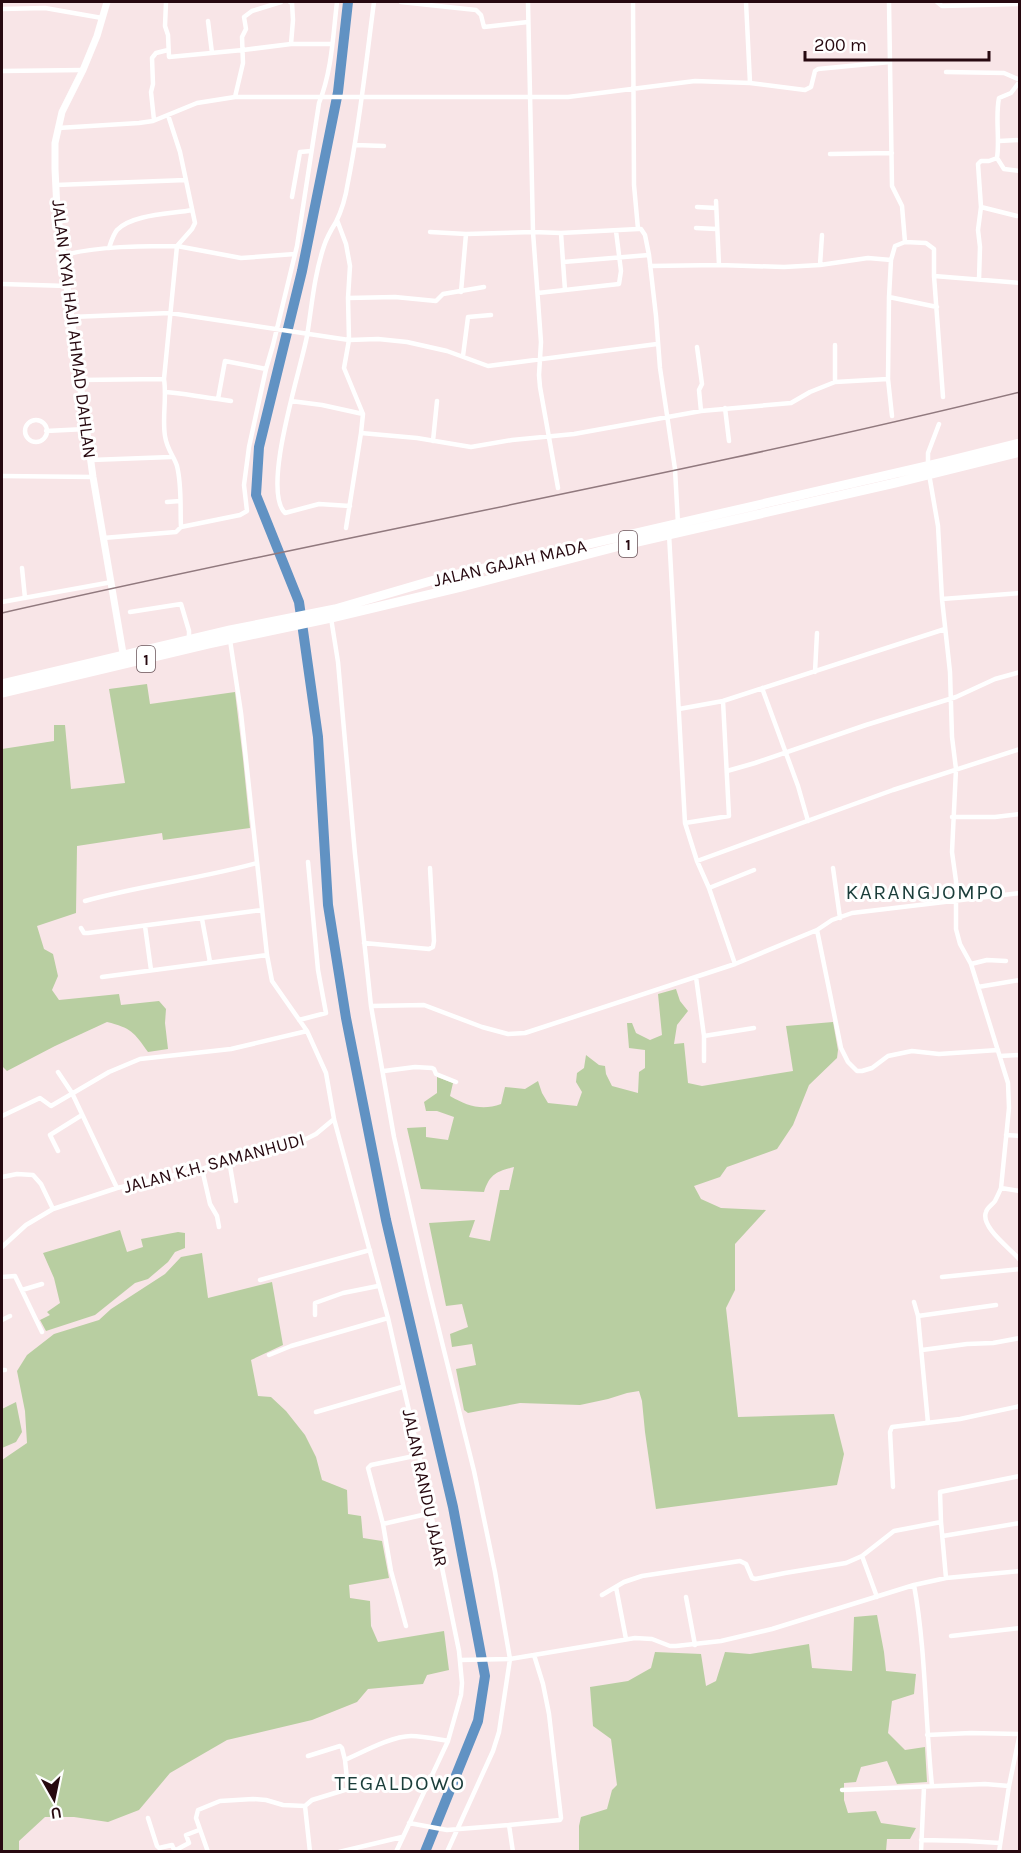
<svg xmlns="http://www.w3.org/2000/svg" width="1021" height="1853" font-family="Karla,sans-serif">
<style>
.green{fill:#b8cea1}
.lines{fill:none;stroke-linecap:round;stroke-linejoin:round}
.river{stroke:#6192c3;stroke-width:10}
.street{stroke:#fff;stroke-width:4.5}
.secondary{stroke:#fff;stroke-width:7}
.highway{stroke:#fff;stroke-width:9}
.rail{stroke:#91797e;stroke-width:1.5}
.labels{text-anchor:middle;stroke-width:6;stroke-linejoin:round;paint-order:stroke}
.shield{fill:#fff;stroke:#685358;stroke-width:1.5}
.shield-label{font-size:16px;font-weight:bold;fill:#270910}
.street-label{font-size:18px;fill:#270910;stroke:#fff}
.quarter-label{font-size:21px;letter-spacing:1.5px;fill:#1b3d3a;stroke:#fff}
</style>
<rect width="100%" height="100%" fill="#f8e5e7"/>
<path class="green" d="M147 684 150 704 235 692 243 759 250 828 163 840 162 833 77 846 76 913 37 926 44 949 53 954 58 976 52 990 59 1000 119 994 121 1005 159 1001 166 1009 165 1023 168 1049 148 1052C134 1032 131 1028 107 1022L55 1046 7 1071 2 1066V749L54 741V725H65L71 789 125 783 109 689Z
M676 989 680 1001 688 1011 677 1025 674 1044 684 1043 688 1083 702 1086 793 1071 786 1026 833 1022 838 1050 837 1058 809 1085 793 1125 777 1149 727 1167 720 1177 694 1186 701 1199 721 1208 766 1210 735 1244V1290L726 1308 738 1417 834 1414 844 1454 837 1485 656 1509 645 1432 642 1401 639 1391 627 1393 608 1399 580 1405 520 1403 468 1413 464 1410 456 1369 476 1365 472 1344 452 1347 450 1334 468 1327 462 1304 446 1306 429 1223 475 1220 469 1237 490 1241 500 1190H509L514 1167C496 1172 490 1174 484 1192L421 1189 407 1128 426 1127V1137L448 1140 454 1117 437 1111H426L424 1102 437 1093V1077L453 1083 450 1096C467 1106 482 1111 501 1104L505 1087 525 1089 538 1081 542 1093 548 1103 577 1106 582 1092 576 1082 577 1073 584 1068 586 1055 599 1065 605 1066 606 1074 612 1086 638 1093 639 1072 645 1068V1050L629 1048 627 1023H632L636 1033 650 1040 662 1035 658 994Z
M120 1230 127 1252 143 1247 141 1239 178 1232 185 1233V1248L175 1252 168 1262 148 1279 135 1283 95 1315 46 1331 40 1320 50 1315 47 1312 60 1303 54 1278 43 1253Z
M202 1253 208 1298 272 1282 283 1345 251 1360 258 1396 271 1397 286 1411 305 1435 316 1457 322 1480 347 1490 348 1514 361 1516 363 1538 382 1541 389 1578 349 1585 350 1598 370 1601 371 1626 378 1642 444 1631 449 1670 427 1675 423 1684 368 1689 357 1702 312 1720 227 1740 170 1773 139 1810 108 1822 74 1817H45L19 1841V1851H2V1460L27 1443 25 1411 17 1371 27 1355 54 1334 99 1320 111 1309 165 1274 181 1257Z
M16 1402 22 1432 16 1442 2 1448V1409Z
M877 1615 884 1652 886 1671 916 1674 914 1694 892 1701 888 1733 905 1750 925 1747 927 1782 897 1784 887 1761 861 1767 856 1782 844 1783V1800L848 1813 876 1811 881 1823 916 1828 910 1839H887L886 1851H579V1826L581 1817 607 1809 612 1790 617 1785 611 1739 593 1726 590 1687 628 1681 651 1668 655 1652 701 1654 706 1686 716 1681 725 1652 750 1654 809 1644 812 1668 852 1671 854 1617Z"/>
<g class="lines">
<path class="river" d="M348 2 338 92 302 271 259 447 256 495 299 602 318 737 328 905 346 1018 386 1220 453 1507 485 1676 478 1721 425 1852"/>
<path class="street" d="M166 2 165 26 168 35 169 57 243 50 291 44H332
M290 2 292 3 293 20 291 44
M401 2 476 10 481 15 484 27 528 22
M633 2 634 185 638 229H641L645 235 649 255 656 316 660 368 675 469 678 524
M746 2 750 83
M889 2 892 186 902 206 905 242 926 243 934 249V276L1020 283
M937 2 942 6 1020 4
M2 9 45 8 102 18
M208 21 212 53
M2 71 83 70
M946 72 1004 73 1020 80
M235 97 243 63 242 37 246 29 244 17 252 11 281 2
M168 115 180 152 195 223 192 229 177 246 241 258 295 254
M154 120 151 92 153 84 152 58 156 53 168 50
M58 128 139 123 153 121 197 103 235 97H568L695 81 750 83 805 90 811 87 815 71 818 69 890 62
M999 141 1020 140
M355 145 384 146
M830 154 892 153
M997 158 1004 169 1020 171
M56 185 186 180
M292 197 300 152 311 151
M716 201 719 265
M697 207 716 208
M981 207 1017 216
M337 220 346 244 350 266 348 298 349 340 344 368 363 414 361 433 417 438 471 447 512 440 574 434 701 411 791 403 810 392 835 382 888 379 889 297 891 260 868 258 820 265 784 267 719 265 650 266
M696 228 716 229
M430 232 466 234 533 232 528 2
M561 233 563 262 649 255
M109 248C111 242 113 235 117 230 132 214 172 214 192 210
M64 255C100 246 141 246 177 246L164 379
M891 260 895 246 905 242
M563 262 565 290
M820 265 822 235
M934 276 943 397
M979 280 980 247 978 230 981 207 978 164 981 161H989L997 158C1000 138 995 118 999 98L1011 93 1020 81
M2 284 67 286
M461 292 466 234
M538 293 619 284 621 271 616 231
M889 297 937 307
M348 298 395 297 436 301 443 294 484 287
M71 317 170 313 349 340 378 339 407 342 447 351 488 366 657 344
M835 345V382
M697 347 702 384 699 390 701 411
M463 356 468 317 491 315
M888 379 892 416
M80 380 164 379C167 398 162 417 165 436 167 450 174 456 177 466 182 486 180 507 181 527
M165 392C183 393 199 397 218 399L225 361 266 369
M218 399 231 401
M291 401 322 405 363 414
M725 408 729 441
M25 431a11 11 0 1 1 22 0a11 11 0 1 1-22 0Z
M46 431 86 429
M433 441 437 401
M91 460 171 457
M928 466V453L939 424
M929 474 938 526 942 599 950 672 952 737 956 769 952 852 956 881V929L960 944 971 964 1008 1083 1009 1108 1001 1188C999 1193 997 1197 995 1201 992 1205 987 1208 986 1212 980 1227 1011 1249 1020 1260
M2 476 93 477
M558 488 540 387 539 375 541 342 533 232 561 233 638 229
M167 502 180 501
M350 506 319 504 285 513C261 489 301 369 307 336 312 305 314 276 324 246 327 237 331 230 336 222 342 210 346 195 348 182 360 123 366 62 374 2
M346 528 361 433
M669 534 685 823 697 861 709 888 735 964
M103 538 176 532 181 527 240 515 247 511 244 485 249 447 266 369 273 345 297 246 319 103C332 71 333 35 337 2
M22 568 25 598
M942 599 1020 593
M2 602 112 582
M130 612 181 604 189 631V640
M331 618 338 662 355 854 371 1006 394 1137 428 1286 474 1471 495 1572 510 1659 499 1732 493 1751 447 1852
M230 640 241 713 267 955 272 981 307 1031 326 1073 334 1119 388 1318 419 1455 459 1651 462 1683 461 1695 448 1741 396 1852
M815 672 817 633
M762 688 798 786 808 821
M679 709 723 701 945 629
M727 771 755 763 866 725 956 697 995 679 1020 672
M952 817H995L1020 814
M685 823 729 816 723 701
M697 861 893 790 1020 749
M833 868 840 918
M709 888 754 870
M85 901C142 885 200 879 257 863
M202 919 210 962
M145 926 151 970
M81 928 84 933H88L262 910
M817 930 841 1048 848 1062 857 1071H862L872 1068 888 1056 912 1051 939 1054 998 1050
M364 943 429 949 433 947 434 941 430 868
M971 964 987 960 1006 961
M102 977 267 955
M696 977 704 1036V1061
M978 987 1020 980
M371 1006 424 1005 482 1027 508 1034 525 1033 735 964 817 930 832 920 852 913 1020 893
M299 1020 326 1013 318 970 308 862
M704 1036 754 1028
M1000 1056 1020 1055
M384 1071 415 1067 432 1068 434 1069 436 1074 456 1082
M58 1072 72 1093 117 1188
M2 1116 40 1098 51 1106 109 1072 140 1059 231 1049 307 1031
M1006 1135 1020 1136
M58 1151 50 1135 82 1115
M229 1160 236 1201
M202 1169 210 1204 217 1216 219 1227
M2 1177 17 1174 33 1175 41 1184 53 1209
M1001 1188 1020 1191
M2 1247 26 1225 53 1209 117 1188 202 1169 229 1160 302 1141 316 1134 334 1119
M2 1277 15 1276 42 1332
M942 1277 1020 1269
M260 1280 370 1250
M22 1290 42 1284
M914 1302 918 1316 928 1423
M315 1315V1303L343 1293 378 1286
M918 1316 996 1305
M2 1320 10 1316
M922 1350 967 1344 993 1343 1020 1338
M269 1355 291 1346 388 1318
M2 1370H5
M316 1412 402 1387
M893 1487 890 1432 892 1427 960 1419 1020 1406
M383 1524 431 1513
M943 1536 1020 1523
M862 1556 877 1597
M946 1578 941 1522 940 1492 1020 1476
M914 1585C926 1651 925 1719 932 1786
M616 1587 626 1639
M602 1595 624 1582 642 1576 740 1561 746 1564 752 1578 755 1579 785 1573 846 1563 862 1556 894 1531 941 1522
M686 1597 695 1645
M406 1626 391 1571 383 1524 368 1468 371 1465 419 1455
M951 1636 1020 1628
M460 1660 510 1659 635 1638 652 1639 670 1646H676L721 1641 772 1629 914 1585 946 1578 1020 1571
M927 1735 971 1733 1019 1734
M308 1756 340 1746 342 1748 345 1760
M842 1790 985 1784 1009 1786
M305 1806 310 1852
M148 1818 157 1846 159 1848 172 1845 175 1852
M409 1823 447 1830 509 1825 513 1852
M509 1825 560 1820 561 1818 549 1714 543 1684 534 1655
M921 1840 967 1841 1000 1843
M174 1851 189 1843 186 1835 199 1830
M208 1852 196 1818 198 1810 220 1801 253 1799 266 1800 283 1805 305 1806 312 1800 348 1789 345 1760C363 1752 392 1736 411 1736 423 1736 436 1739 448 1741
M339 1852 402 1837
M921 1852 924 1787
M999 1852 1009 1786 1020 1733"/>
<path class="secondary" d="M107 2 97 36 83 70 62 112 55 143V169L57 210 71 317 93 477 124 659"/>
<path class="highway" d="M2 684 230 630 335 609 441 578 944 462 1020 443
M2 693 208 644 331 618 461 587 620 546 895 483 1020 452"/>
<path class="rail" d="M2 613C340 536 682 475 1020 392"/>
</g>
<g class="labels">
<g class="shield">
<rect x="619" y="531" width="18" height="26" rx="4.5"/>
<rect x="137" y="646" width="18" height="26" rx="4.5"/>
</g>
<g class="shield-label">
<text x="628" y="550">1</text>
<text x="146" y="665">1</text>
</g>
<g class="street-label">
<text transform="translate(74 329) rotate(83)" y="6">JALAN KYAI HAJI AHMAD DAHLAN</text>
<text transform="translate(510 563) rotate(-13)" y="6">JALAN GAJAH MADA</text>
<text transform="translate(214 1163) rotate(-15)" y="6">JALAN K.H. SAMANHUDI</text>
<text transform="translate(425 1488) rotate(78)" y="6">JALAN RANDU JAJAR</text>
</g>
<g class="quarter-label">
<text x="925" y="899">KARANGJOMPO</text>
<text x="400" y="1790">TEGALDOWO</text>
</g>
</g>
<rect width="1021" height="1853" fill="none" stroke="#270910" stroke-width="6"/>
<g transform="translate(54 1799) rotate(171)" stroke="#ffffff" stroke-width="4.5" paint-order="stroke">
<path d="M0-4.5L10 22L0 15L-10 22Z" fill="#270910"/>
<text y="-9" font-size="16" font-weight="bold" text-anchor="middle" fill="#270910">U</text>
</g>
<path d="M805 51v9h184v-9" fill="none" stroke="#270910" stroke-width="3"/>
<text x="814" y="51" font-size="18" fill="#270910" stroke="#ffffff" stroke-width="4.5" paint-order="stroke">200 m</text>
</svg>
